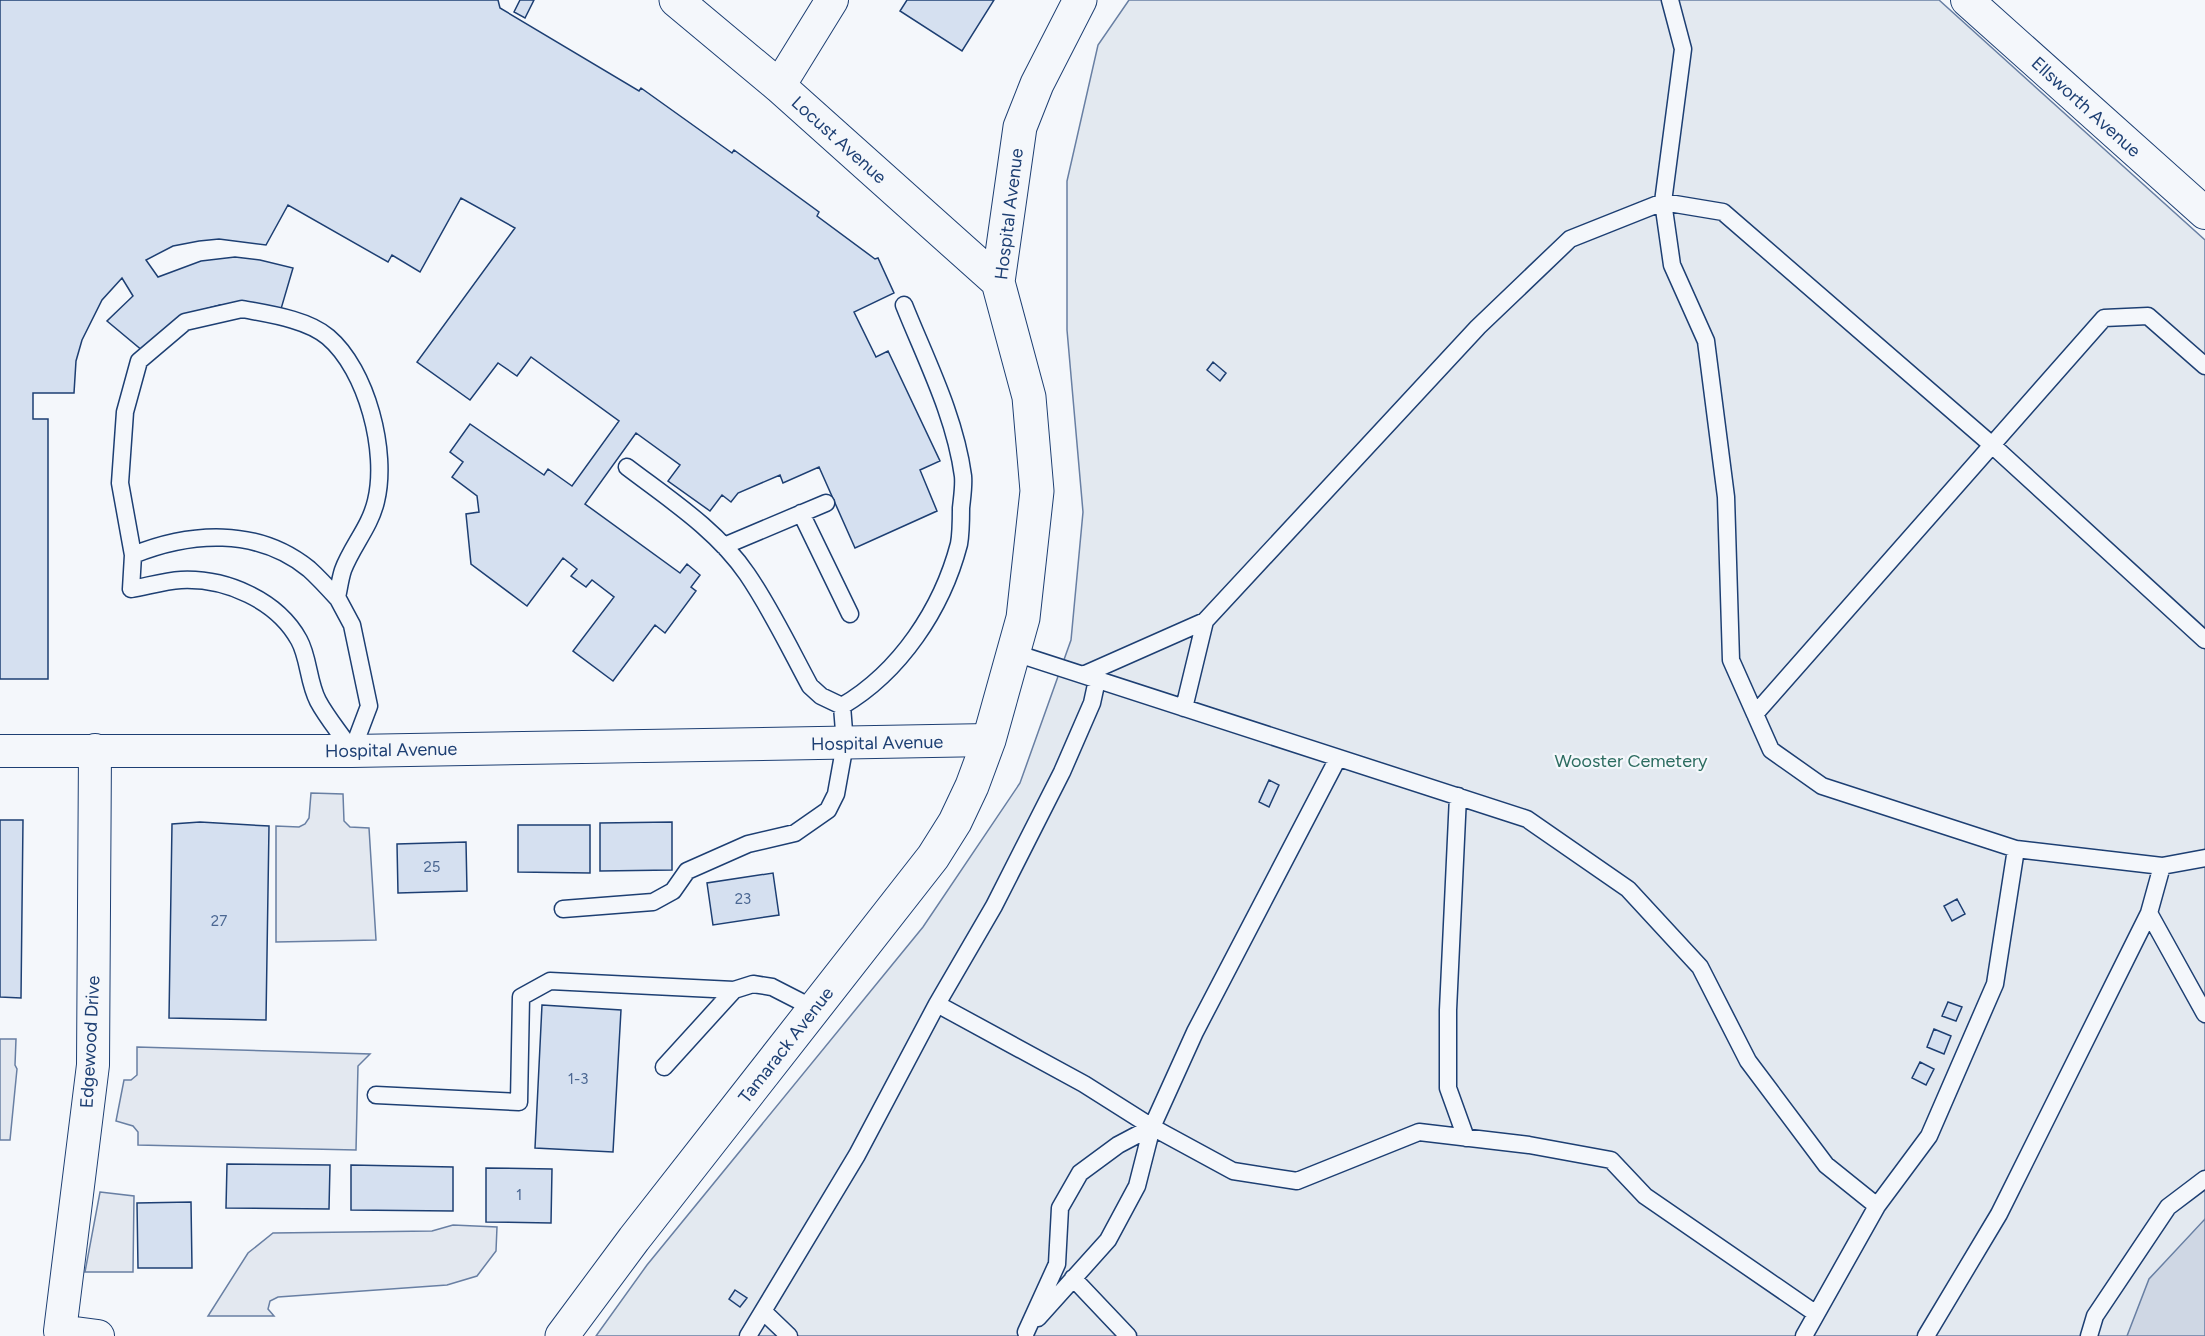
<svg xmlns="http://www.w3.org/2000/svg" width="2205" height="1336" font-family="Figtree,sans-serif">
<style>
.green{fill:#e3e9f0;stroke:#687fa3;stroke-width:1.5}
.parking{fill:#e3e8f0;stroke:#687fa3;stroke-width:1.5}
.water{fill:#cfd7e4;stroke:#687fa3;stroke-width:1.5}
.building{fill:#d5e0f0;stroke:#1d3f73;stroke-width:1.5}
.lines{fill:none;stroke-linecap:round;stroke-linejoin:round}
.lane-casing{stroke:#1d3f73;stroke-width:19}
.street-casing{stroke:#1d3f73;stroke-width:34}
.secondary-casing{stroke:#1d3f73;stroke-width:35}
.lane{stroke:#f4f7fb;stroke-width:16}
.street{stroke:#f4f7fb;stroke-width:32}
.secondary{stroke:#f4f7fb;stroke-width:33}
.labels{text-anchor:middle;stroke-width:4.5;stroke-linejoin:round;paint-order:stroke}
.number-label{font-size:15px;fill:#4b6792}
.street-label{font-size:18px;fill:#1d3f73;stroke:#f4f7fb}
.park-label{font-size:18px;fill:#2c6c60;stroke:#f4f7fb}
</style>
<rect width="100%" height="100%" fill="#f4f7fb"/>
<path class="green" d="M1129 0H1939L2205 240V1336H596L647 1265 923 927 1020 783 1071 640 1083 512 1067 330V181L1098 45Z"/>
<path class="parking" d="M311 793 343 794 344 821 350 827 369 828 376 940 276 942V826L299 827 305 824 309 818Z
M0 1039H16L15 1065 17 1069 10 1140H0Z
M137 1047 370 1054 358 1066 356 1150 138 1145V1132L133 1126 116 1121 124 1080H131L137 1075Z
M100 1192 134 1196 133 1272H85Z
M453 1225 497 1227 496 1251 477 1276 447 1285 278 1297 270 1301 268 1309 274 1316H208L248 1253 273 1233 432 1231Z"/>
<path class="water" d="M2205 1219V1336H2127L2149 1279Z"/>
<path class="building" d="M0 0H498L500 8 639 91 641 88 732 153 734 150 819 212 817 216 875 259 878 258 894 293 854 312 876 357 888 351 940 461 920 470 937 511 855 548 819 467 783 483 780 475 738 493 731 502 722 495 710 511 668 481 680 465 636 433 585 504 680 573 687 564 700 575 691 587 696 591 665 633 655 625 613 681 573 651 614 597 592 580 586 587 571 576 577 569 563 558 527 606 471 564 466 514 479 512 477 496 452 477 463 462 450 452 470 424 544 475 548 469 572 486 619 421 531 357 517 376 498 363 470 400 417 362 515 228 461 198 420 272 392 255 388 262 288 205 266 245 219 239 199 241 173 246 146 260 158 277 201 261 235 257 260 260 293 268 281 309 249 303 220 305 191 313 143 351 107 321 133 296 122 278 102 300 82 340 76 361 74 393H33V419H48V679H0Z
M520 0H534L525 18 514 12Z
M907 0H994L962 51 900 11Z
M1213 362 1226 373 1220 381 1207 370Z
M1269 780 1279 785 1269 807 1259 802Z
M0 820H23L21 998 0 997Z
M200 822 269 826 266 1020 169 1018 172 824Z
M672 822V870L600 871V823Z
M518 825H590V873L518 872Z
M466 842 467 891 398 893 397 844Z
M773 873 779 915 713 925 707 883Z
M1957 899 1965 914 1952 921 1944 906Z
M1948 1002 1962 1007 1956 1021 1942 1016Z
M542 1005 621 1010 613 1152 535 1148Z
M1934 1029 1951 1036 1944 1054 1927 1047Z
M1920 1062 1934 1069 1926 1085 1912 1078Z
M227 1164 330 1165 329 1209 226 1208Z
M351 1165 453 1167V1211L351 1210Z
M486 1168 552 1169 551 1223 486 1222Z
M191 1202 192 1268H138L137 1203Z
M735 1290 747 1298 740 1307 729 1299Z"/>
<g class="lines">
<g class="lane-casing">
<path id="lane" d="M1670 0 1683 49 1663 202 1672 265 1706 341 1726 497 1731 660 1771 750 1822 786 2016 849 2162 866 2205 858
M242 309C268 314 307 319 328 337 367 370 388 452 376 501 370 527 352 546 343 570 340 579 339 589 337 597L352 625 369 706 352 751C341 734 327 718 318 701 308 682 309 658 299 640 277 600 226 578 181 580 165 581 148 586 131 589L133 555 120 483 125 412 139 361 185 322Z
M627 467C669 499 717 530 747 574 771 609 790 649 810 686L821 696 842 706
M801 513 850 614
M724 546 826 503
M133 555C190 532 257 527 309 569 319 578 329 589 338 599
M1012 652 1527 819 1628 889 1700 967 1748 1061 1826 1165 1877 1206 1804 1336
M1083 675 1205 621
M842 706C900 672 942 609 959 544 961 533 961 520 961 508 962 498 964 486 963 476 955 416 926 360 904 305
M1184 708 1205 621 1478 327 1570 239 1663 202 1723 212 1992 445 2205 640
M1755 714 2104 318 2148 316 2205 366
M1458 796 1448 1010V1088L1466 1138
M563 909 653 902 673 891 687 871 748 844 795 833 828 810 836 794 845 744 842 706
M2149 913 2205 1014
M937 1004 1084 1084 1152 1127 1233 1171 1297 1181 1419 1132 1529 1145 1611 1160 1645 1196 1815 1313
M664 1067 734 990 753 984 772 987 815 1009
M376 1095 519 1102 521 997 550 981 734 990
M1877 1206 1929 1136 1995 984 2016 849
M1073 1278 1128 1336
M763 1311 789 1336
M1038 1318 1108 1240 1137 1186 1152 1127
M1026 1332 1057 1264 1060 1208 1080 1173 1118 1145 1152 1127 1195 1032 1338 758
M748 1336 857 1155 937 1004 994 906 1062 772 1092 703 1097 680
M1926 1336 1999 1214 2149 913 2162 866
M2089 1336 2095 1316 2168 1207 2205 1179"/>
</g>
<g class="street-casing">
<path id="street" d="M1967 0 2205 213
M779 86 832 0
M95 750 93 1065 60 1331 98 1336
M0 751H352L989 740"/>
</g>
<g class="secondary-casing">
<path id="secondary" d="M676 0 779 86 998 282
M562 1336 634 1239 933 857 955 822 972 786 989 740 1023 618 1037 491 1029 397 998 282 1020 127 1037 84 1080 0"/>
</g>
<use href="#lane" class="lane"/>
<use href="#street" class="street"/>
<use href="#secondary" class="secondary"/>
</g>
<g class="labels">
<g class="number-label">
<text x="432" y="872">25</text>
<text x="743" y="904">23</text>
<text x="219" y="926">27</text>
<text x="578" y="1084">1-3</text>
<text x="519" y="1200">1</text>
</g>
<g class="street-label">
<text transform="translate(2086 107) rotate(42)" y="6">Ellsworth Avenue</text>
<text transform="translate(839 140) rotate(42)" y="6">Locust Avenue</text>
<text transform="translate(1009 214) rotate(-83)" y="6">Hospital Avenue</text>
<text transform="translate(877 743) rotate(-1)" y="6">Hospital Avenue</text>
<text transform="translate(391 750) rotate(-1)" y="6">Hospital Avenue</text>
<text transform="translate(90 1042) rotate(-87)" y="6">Edgewood Drive</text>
<text transform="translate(786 1045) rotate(-52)" y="6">Tamarack Avenue</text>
</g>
<g class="park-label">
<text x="1631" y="767">Wooster Cemetery</text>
</g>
</g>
</svg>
